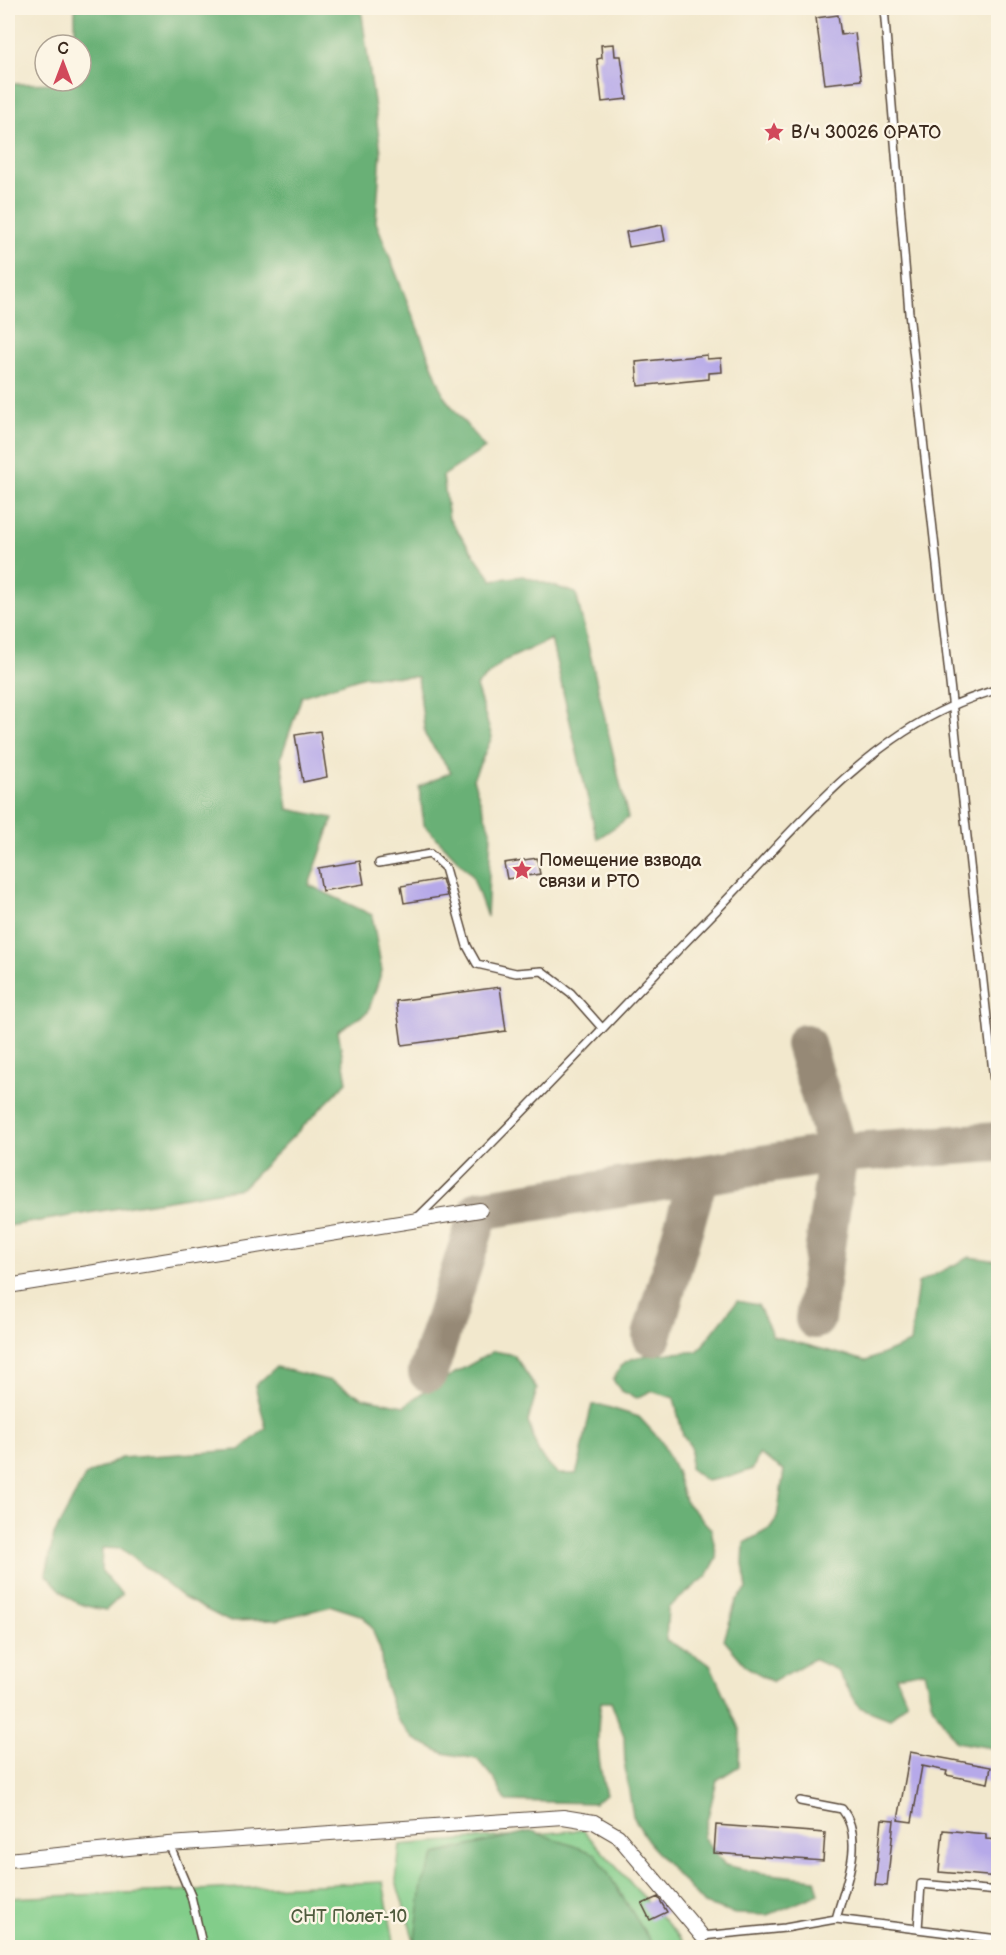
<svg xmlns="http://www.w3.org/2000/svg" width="1006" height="1955" font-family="'Balsamiq Sans',sans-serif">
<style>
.green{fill:#82cd8a;stroke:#5e7c54;stroke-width:1.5}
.forest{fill:#69b076;stroke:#526d4a;stroke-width:1.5}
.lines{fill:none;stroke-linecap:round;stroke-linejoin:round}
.taxiway{stroke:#968976;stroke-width:40}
.building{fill:#b6a9e9}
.lane-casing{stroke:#564638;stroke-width:10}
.street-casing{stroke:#564638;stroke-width:16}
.lane{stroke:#fff;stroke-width:7}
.street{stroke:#fff;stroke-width:14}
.labels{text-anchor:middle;stroke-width:5;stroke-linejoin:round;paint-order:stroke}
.poi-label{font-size:18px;fill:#3b2a1e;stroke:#fcf5e5;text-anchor:start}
.park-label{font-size:18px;fill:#505b3e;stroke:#fcf5e5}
</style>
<rect width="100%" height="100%" fill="#fcf5e5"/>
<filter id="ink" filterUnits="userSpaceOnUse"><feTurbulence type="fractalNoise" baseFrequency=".0167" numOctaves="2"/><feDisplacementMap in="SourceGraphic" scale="12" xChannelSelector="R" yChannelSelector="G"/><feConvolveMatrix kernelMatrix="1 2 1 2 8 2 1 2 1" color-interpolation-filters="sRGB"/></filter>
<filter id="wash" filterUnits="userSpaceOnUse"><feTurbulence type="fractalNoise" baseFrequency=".008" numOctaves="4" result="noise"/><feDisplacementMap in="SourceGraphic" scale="24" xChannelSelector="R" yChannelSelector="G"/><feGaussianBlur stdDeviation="1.35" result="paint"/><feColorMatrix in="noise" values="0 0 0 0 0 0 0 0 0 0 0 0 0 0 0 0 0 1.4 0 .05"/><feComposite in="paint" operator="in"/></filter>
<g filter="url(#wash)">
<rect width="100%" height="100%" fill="#f2e8cd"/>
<path class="green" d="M583 1830 683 1941 685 1947H416L396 1881 400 1845Z
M383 1882 395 1947H8V1898Z"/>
<path class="forest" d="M75 8H361L381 152 376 222 445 398 485 448 443 476 449 519 492 580 523 576 576 593 628 818 597 839 551 639 504 661 476 686 492 737 473 779 491 833 487 917 472 875 424 825 419 787 451 772 425 735 418 677 365 676 302 696 281 757 288 809 333 818 309 885 372 915 382 971 368 1012 338 1031 347 1082 242 1188 8 1226V84L73 83 74 81H81V45H75Z
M970 1257 998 1261V1749L956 1742 932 1705 924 1671 896 1676 907 1702 890 1719 859 1707 837 1670 813 1659 773 1682 747 1667 724 1640 736 1601 747 1589 743 1563 744 1543 769 1529 777 1518 784 1470 759 1454 753 1469 733 1476 706 1481 690 1469 691 1447 683 1436 674 1398 651 1391 637 1398 621 1391 613 1380C616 1375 619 1368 623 1364 634 1352 680 1354 698 1351L737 1301 758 1305 773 1336 866 1361 910 1343 918 1283Z
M494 1351 514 1355 537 1389 528 1422 539 1454 558 1474H576C584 1451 585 1428 592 1405H601L639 1417 661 1441 676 1471 685 1501 711 1529 717 1558 707 1576 668 1608 666 1640 710 1664 740 1731 739 1766 717 1780 703 1837 725 1865 761 1873 815 1879 819 1894 768 1915 735 1914 704 1904 650 1845 633 1816 625 1767 624 1736 611 1702H601C595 1735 598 1762 606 1795L594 1803 506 1801 494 1779 477 1759 443 1753 414 1739 397 1719 384 1681 380 1649 372 1628 363 1616 332 1606 276 1620 228 1621 184 1598 122 1549 102 1548 101 1570 122 1595 106 1610C72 1605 68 1599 46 1574L54 1535 85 1476 121 1458 240 1450 266 1428 255 1386 276 1367 331 1381 363 1398 404 1406 427 1389Z
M532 1831 596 1854 654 1947H414L422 1885 436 1854Z"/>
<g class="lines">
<path class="taxiway" d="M805 1044 838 1153 815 1319
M652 1336 699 1175
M428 1372 480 1210 838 1153 998 1142"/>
</g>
<g id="blocks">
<path class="building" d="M838 15 841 35 855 33 861 80 825 84 816 18Z
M614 44 615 56H621L627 99 602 102 597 59 602 58 601 45Z
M662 225 665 241 629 247 626 232Z
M707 355V359L721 358 722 372 709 373V379L638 386 636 362Z
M320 731 327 777 303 782 295 735Z
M537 858 540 874 507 879 504 863Z
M360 861 364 884 322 891 318 868Z
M442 879 447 896 404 903 401 886Z
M500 987 506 1031 402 1045 396 1001Z
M910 1752 991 1767 988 1783 946 1775 947 1771 922 1766 912 1822 898 1820Z
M882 1819 894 1820 887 1886 875 1885Z
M716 1825 825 1833 823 1861 714 1853Z
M943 1830 986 1834V1839L999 1840V1877L939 1872Z
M658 1897 667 1912 650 1920 642 1904Z"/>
</g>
</g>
<g filter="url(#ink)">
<use href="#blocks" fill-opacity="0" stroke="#564638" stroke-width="1.5"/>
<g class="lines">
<g class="lane-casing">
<path id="lane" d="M884 8 909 313 998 1117
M379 863 430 854 445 868 467 946 477 964 516 973 542 971 571 993 602 1028
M418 1217C518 1120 612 1017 710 917 783 843 854 749 952 706 967 699 983 694 998 689
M800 1801 842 1809C866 1840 845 1885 836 1919
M169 1844 191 1896 203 1948
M918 1929 921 1884 998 1891
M704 1948 702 1936 785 1928 836 1919 998 1939"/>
</g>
<g class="street-casing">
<path id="street" d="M8 1286 480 1210
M8 1860 169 1844 563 1817 594 1822 618 1836 702 1936"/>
</g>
<use href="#lane" class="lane"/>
<use href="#street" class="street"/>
</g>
</g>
<defs>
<g id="sight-bare" transform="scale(1.62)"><path d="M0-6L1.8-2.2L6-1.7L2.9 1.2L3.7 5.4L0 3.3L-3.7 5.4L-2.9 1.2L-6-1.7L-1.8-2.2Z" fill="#d1495b" stroke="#fcf5e5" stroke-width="2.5" paint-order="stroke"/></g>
</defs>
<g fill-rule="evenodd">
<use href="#sight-bare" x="774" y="132"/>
<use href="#sight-bare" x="522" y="870"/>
</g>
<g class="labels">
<g class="poi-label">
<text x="791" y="138">В/ч 30026 ОРАТО</text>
<text x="539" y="866">Помещение взвода<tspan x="539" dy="21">связи и РТО</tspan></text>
</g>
<g class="park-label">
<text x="349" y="1922">СНТ Полет-10</text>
</g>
</g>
<rect width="1006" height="1955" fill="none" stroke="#fcf5e5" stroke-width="30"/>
<g transform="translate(63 63)"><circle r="28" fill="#fcf5e5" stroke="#afa495" stroke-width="1.5"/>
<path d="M0-4.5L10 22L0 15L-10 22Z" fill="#d1495b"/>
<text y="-9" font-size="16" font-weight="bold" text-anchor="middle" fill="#3b2a1e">С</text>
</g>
</svg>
